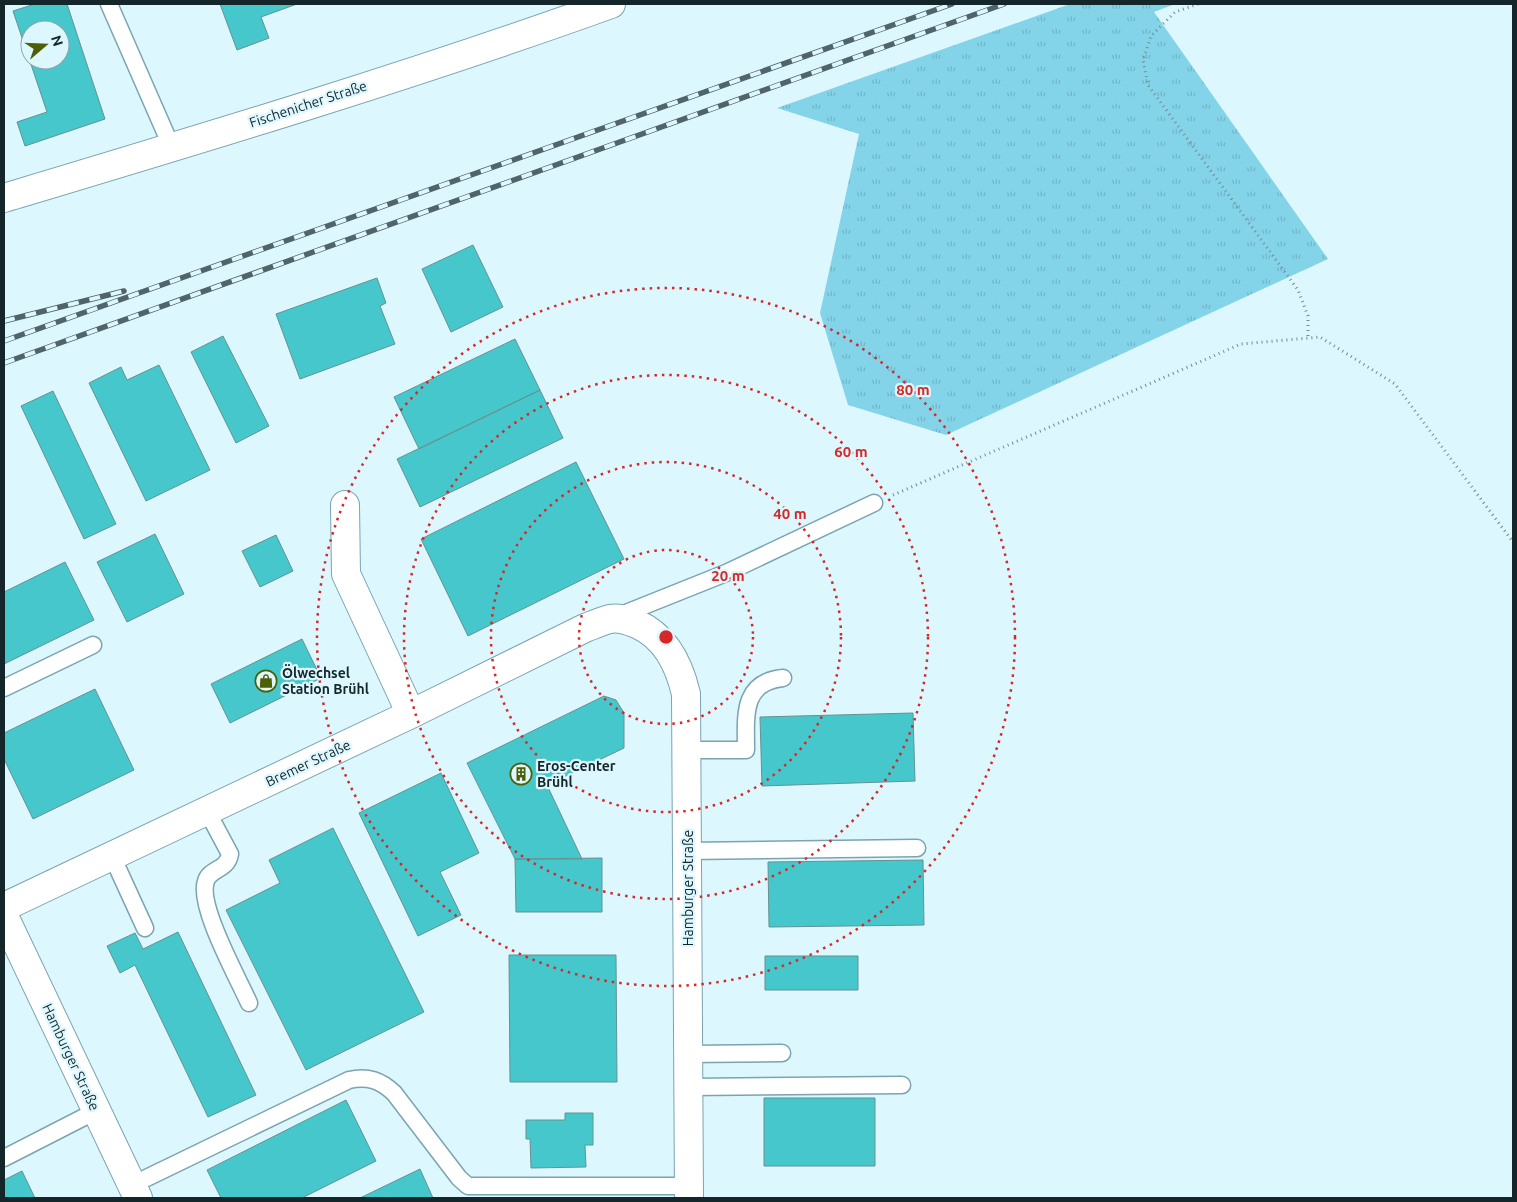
<svg xmlns="http://www.w3.org/2000/svg" width="1517" height="1202" font-family="Ubuntu,sans-serif">
<style>
.grass{fill:url(#grass-tufts)}
.building{fill:#46c7cb;stroke:#649293;fill-rule:evenodd}
.lines{fill:none;stroke-linecap:round;stroke-linejoin:round}
.service-casing{stroke:#79a4b0;stroke-width:19}
.minor-casing{stroke:#79a4b0;stroke-width:30}
.path{stroke:#748a90;stroke-width:3;stroke-dasharray:1 4;stroke-linecap:butt}
.service{stroke:#fff;stroke-width:16}
.minor{stroke:#fff;stroke-width:28}
.rail-casing{stroke:#50646a;stroke-width:5.5}
.rail{stroke:#ddf7ff;stroke-width:4;stroke-dasharray:11;stroke-linecap:butt}
.ring{fill:none;stroke:#d62828;stroke-width:2.5;stroke-dasharray:2.5 5}
.labels{text-anchor:middle;stroke-width:4.5;stroke-linejoin:round;paint-order:stroke}
.street-label{font-size:14px;fill:#14262a;stroke:#ddf7ff}
.poi-label{font-size:14px;font-weight:bold;fill:#14262a;stroke:#ddf7ff;text-anchor:start}
.centre{fill:#d62828;stroke:#ddf7ff;stroke-width:2.5}
.ring-label{font-size:15px;text-anchor:middle;font-weight:bold;fill:#d62828;stroke:#ddf7ff;stroke-width:4.5;stroke-linejoin:round;paint-order:stroke}
</style>
<defs>
<pattern id="grass-tufts" width="24" height="20" patternUnits="userSpaceOnUse" patternTransform="scale(1.25)"><rect width="24" height="20" fill="#84d4e9"/><path d="M3 7l-1-3M5 7V3M7 7l1-3M15 17l-1-3M17 17v-4M19 17l1-3" fill="none" stroke="#71b6c8"/></pattern>
</defs>
<rect width="100%" height="100%" fill="#ddf7ff"/>
<path class="grass" d="M1070 4H1175L1154 12 1328 259 946 435 848 405 820 313 859 134 777 108Z"/>
<path class="building" d="M35 4H67L105 119 25 146 17 122 47 112 13 11ZM30 30H60V60H30Z
M220 4H297L261 17 269 38 237 50Z
M473 245 503 307 451 332 422 269Z
M377 278 386 303 380 306 395 344 300 379 276 314Z
M223 336 269 426 236 443 191 352Z
M515 339 540 390 419 449 394 397Z
M159 365 210 470 146 501 89 383 121 367 127 380Z
M540 390 563 438 420 507 397 459Z
M53 391 116 524 84 539 21 406Z
M576 462 624 559 468 636 421 539Z
M155 534 184 594 127 622 97 562Z
M276 535 293 571 260 587 242 551Z
M65 562 94 620 4 664V592Z
M302 639 321 678 230 723 211 684Z
M95 689 134 770 33 819 4 759V733Z
M604 696 616 700 624 713V748L547 785 582 859H515L467 763Z
M913 713 915 781 762 786 760 717Z
M441 773 479 853 440 872 461 915 418 936 359 813Z
M333 828 424 1012 306 1070 226 910 280 883 269 860Z
M602 858V912H516L515 859Z
M923 860 924 925 769 927 768 862Z
M178 932 256 1095 208 1117 135 965 120 973 107 946 135 933 143 949Z
M509 955H616L617 1082H510Z
M765 956H858V990H765Z
M764 1098H875V1166H764Z
M346 1100 376 1161 302 1198H221L207 1170Z
M565 1113H593V1145H585L586 1167 531 1168 530 1139H526V1120H565Z
M420 1169 433 1198H360Z
M22 1171 35 1198H4V1180Z"/>
<g class="lines">
<g class="service-casing">
<path id="service" d="M109 4 172 148
M616 617 726 573 874 503
M4 688 93 645
M687 750H746C746 717 741 682 783 678
M207 811 230 854C227 871 210 868 206 881 197 905 238 978 249 1003
M687 851 917 848
M112 856 145 928
M688 1054 782 1053
M689 1087 902 1085
M4 1158 96 1111
M132 1185 349 1080C368 1076 380 1080 394 1093L459 1178 468 1186H689"/>
</g>
<g class="minor-casing">
<path id="minor" d="M4 198C207 137 411 76 611 4
M345 505 346 574 411 714
M4 907 411 714 585 628C593 625 602 621 610 619 619 617 629 621 637 624 666 637 679 664 686 694L689 1198
M4 916 138 1198"/>
</g>
<path class="path" d="M1198 4 1175 12 1151 36 1143 60 1148 85 1298 290 1308 316V337
M893 495 1241 344 1320 337 1395 384 1513 542"/>
<use href="#service" class="service"/>
<use href="#minor" class="minor"/>
<g class="rail-casing">
<path id="rail" d="M4 321 124 291
M4 341 952 4
M4 363 1004 4"/>
</g>
<use href="#rail" class="rail"/>
</g>
<g class="ring">
<circle cx="666" cy="637" r="87"/>
<circle cx="666" cy="637" r="175"/>
<circle cx="666" cy="637" r="262"/>
<circle cx="666" cy="637" r="349"/>
</g>
<defs>
<g id="shop-ring" transform="scale(1.125)"><circle r="9.5" fill="#ddf7ff" stroke="#4d6007" stroke-width="1.5"/><path d="M-5-2.5h2.3a2.7 3.5 0 0 1 5.4 0H5L5.5 6h-11ZM-1.5-2.5h3a1.5 2.3 0 0 0-3 0Z" fill="#4d6007"/></g>
<g id="building-ring" transform="scale(1.125)"><circle r="9.5" fill="#ddf7ff" stroke="#4d6007" stroke-width="1.5"/><path d="M-4-6H4V6H1V3H-1V6H-4ZM-2.5-4.3h1.7v1.8h-1.7ZM.8-4.3h1.7v1.8H.8ZM-2.5-1h1.7V.8h-1.7ZM.8-1h1.7V.8H.8Z" fill="#4d6007"/></g>
</defs>
<g fill-rule="evenodd">
<use href="#shop-ring" x="266" y="681"/>
<use href="#building-ring" x="521" y="774"/>
</g>
<g class="labels">
<g class="street-label">
<text transform="translate(308 104) rotate(-18)" y="5">Fischenicher Straße</text>
<text transform="translate(308 763) rotate(-25)" y="5">Bremer Straße</text>
<text transform="translate(688 888) rotate(-90)" y="5">Hamburger Straße</text>
<text transform="translate(71 1057) rotate(65)" y="5">Hamburger Straße</text>
</g>
<g class="poi-label">
<text x="282" y="678">Ölwechsel<tspan x="282" dy="16">Station Brühl</tspan></text>
<text x="537" y="771">Eros-Center<tspan x="537" dy="16">Brühl</tspan></text>
</g>
</g>
<circle cx="666" cy="637" r="8" class="centre"/>
<g class="ring-label">
<text x="913" y="395">80 m</text>
<text x="851" y="457">60 m</text>
<text x="790" y="519">40 m</text>
<text x="728" y="581">20 m</text>
</g>
<rect width="1517" height="1202" fill="none" stroke="#14262a" stroke-width="10"/>
<g transform="translate(45 45) rotate(71)"><circle r="24" fill="#ddf7ff" stroke="#8da3aa"/>
<path d="M0-4L9 19L0 12L-9 19Z" fill="#4d6007"/>
<text y="-8" font-size="14" font-weight="bold" text-anchor="middle" fill="#14262a">N</text>
</g>
</svg>
